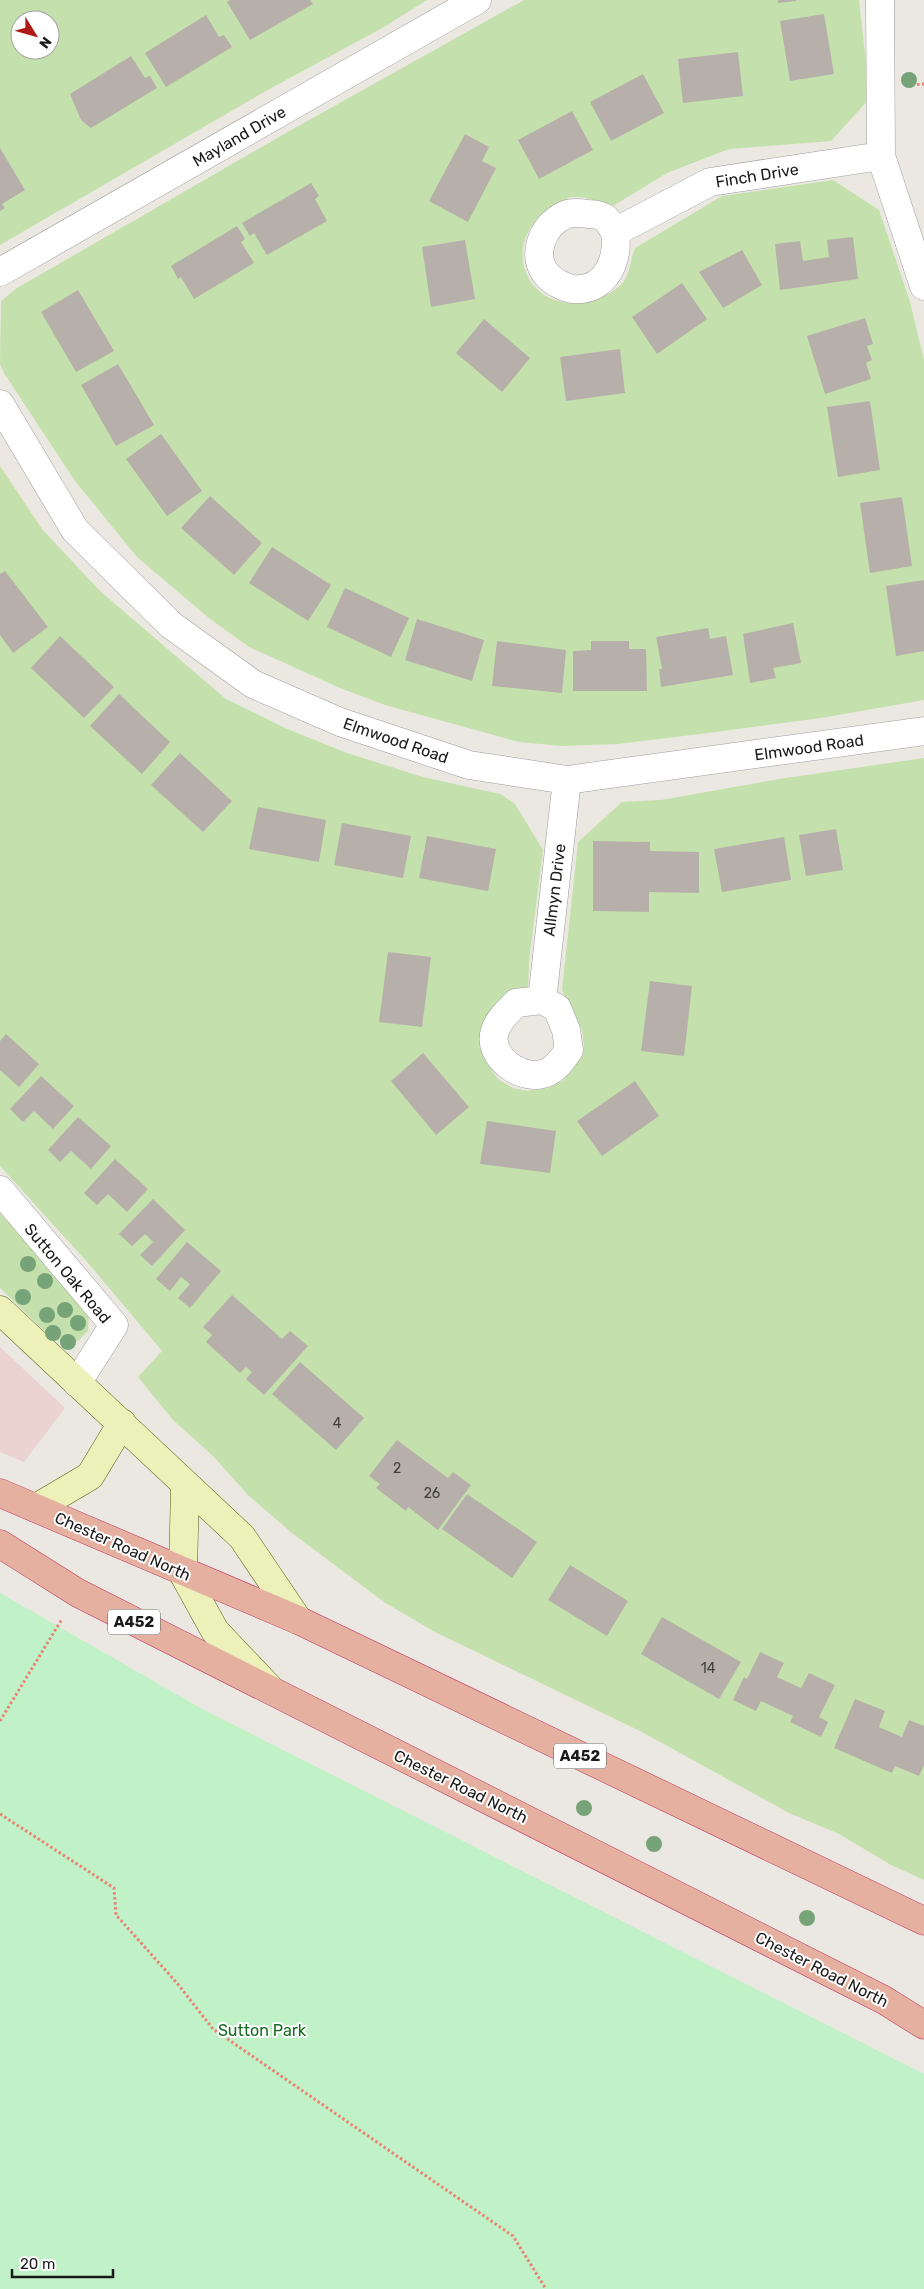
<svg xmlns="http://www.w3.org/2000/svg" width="924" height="2289" font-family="Rubik,sans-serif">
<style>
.commercial{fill:#ead3d1}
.grass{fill:#c4e0ac;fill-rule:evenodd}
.park{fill:#c1f1c6}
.building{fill:#b7b0aa}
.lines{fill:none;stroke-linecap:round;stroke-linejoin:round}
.minor-casing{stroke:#9e9e9e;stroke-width:29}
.secondary-casing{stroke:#576211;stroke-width:29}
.trunk-casing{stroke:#c03763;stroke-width:29}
.path{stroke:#e88375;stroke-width:3;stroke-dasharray:2.5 2.5;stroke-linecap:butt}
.minor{stroke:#fff;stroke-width:28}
.secondary{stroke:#ecf1b9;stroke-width:28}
.trunk{stroke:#e5b09f;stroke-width:28}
.tree{fill:#76a377}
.labels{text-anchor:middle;stroke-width:4;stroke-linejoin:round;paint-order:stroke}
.number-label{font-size:14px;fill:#41403e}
.shield{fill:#fff;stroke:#5f5f5f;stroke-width:1}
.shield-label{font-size:15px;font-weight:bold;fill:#1a1a1a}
.street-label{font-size:16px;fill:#1a1a1a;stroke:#fff}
.park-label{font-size:16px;fill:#176a20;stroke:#fff}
</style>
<rect width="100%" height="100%" fill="#ebe8e1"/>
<path class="commercial" d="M0 1347 65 1408 24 1462 0 1452Z"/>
<path class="grass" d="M0 0H427L384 27 264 92 0 245ZM20 20H50V50H20Z
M524 0H859L870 98 831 141 729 149 667 173 613 206C600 204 586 195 573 197 567 197 561 203 556 205 495 237 524 319 592 300 603 297 617 291 624 281 630 272 631 258 635 248L722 196 833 180 879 210 910 302 924 360V700L821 718 708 733 618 744 562 746 519 742 385 705 340 688 249 647 209 618 137 557 75 481 4 373 0 364 1 301 17 288 286 133Z
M0 466 42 529 100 591 226 699 285 728 347 753 423 777 500 794 515 804 543 850 529 961 528 993 483 1050 492 1071 499 1080 513 1088 527 1091 549 1088 564 1080 575 1062 582 1056 584 1047 582 1030 562 990 578 842 622 802 661 800 779 779 924 758V1880L891 1865 839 1834 789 1813 642 1732 435 1632 384 1602 292 1533 249 1496 213 1456 173 1420 138 1377 162 1351 89 1264 0 1166Z
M0 1213 89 1313 88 1331 78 1341 65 1342 54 1340 0 1288Z"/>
<path class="park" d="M0 1593 204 1710 924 2074V2289H0Z"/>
<path class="building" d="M230 0H310L313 4 250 40 227 2Z
M778 0H796V1L778 3Z
M824 14 834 74 790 81 780 21Z
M206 15 219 37 224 35 232 47 166 87 145 53Z
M738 52 743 96 683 103 678 59Z
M131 56 145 78 150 76 157 88 91 128 81 120 70 94Z
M643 74 664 113 611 141 590 102Z
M572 111 593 150 539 179 518 140Z
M465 134 489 147 482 161 496 168 468 222 429 201Z
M0 148 25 190 2 204 5 208 0 211Z
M311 183 319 196 315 199 327 221 267 255 254 233 250 236 242 223Z
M237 226 245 239 241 242 254 263 194 299 181 277 178 279 171 266Z
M853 237 858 279 780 290 775 244 800 241 803 261 829 257 827 240Z
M465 240 475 299 431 307 422 247Z
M742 250 762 285 723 308 699 272Z
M682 283 707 319 657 354 632 317Z
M78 290 114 351 76 372 41 312Z
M865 318 873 344 867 346 872 360 866 363 871 379 825 394 807 336Z
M484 319 530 358 502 392 456 353Z
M620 349 625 393 566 401 560 357Z
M118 364 154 425 116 446 81 385Z
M870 401 880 470 838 477 827 407Z
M161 434 202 491 167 516 126 459Z
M210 496 262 543 234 575 181 528Z
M902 497 912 566 870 573 860 503Z
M272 547 331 585 308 621 249 583Z
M5 571 48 627 13 653 0 635V574Z
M924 580V651L896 656 886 586Z
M345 588 409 618 391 657 327 627Z
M417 619 484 640 472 681 405 660Z
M793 623 801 663 773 668 776 678 750 683 743 634Z
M708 628 710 639 726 636 733 675 661 687 659 669H662L656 637Z
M60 636 114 687 84 718 31 668Z
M497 641 566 650 562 693 492 686Z
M591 641H629V649H646L647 691H573V651L591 650Z
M119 694 170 742 142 774 90 726Z
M180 753 232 801 203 832 151 785Z
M258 807 326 820 319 862 249 849Z
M342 823 411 836 403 878 334 865Z
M836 829 843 870 806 876 799 835Z
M427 836 496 849 488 891 419 878Z
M784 837 791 880 722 892 714 849Z
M593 841 650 842V851L699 852V893L649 892V912L593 911Z
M388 952 431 957 422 1027 379 1022Z
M650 981 692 986 684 1056 641 1051Z
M6 1034 39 1064 19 1087 0 1070V1041Z
M423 1053 469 1107 436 1135 391 1081Z
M41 1076 74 1106 53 1129 34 1111 23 1122 10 1109Z
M635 1081 659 1116 602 1156 577 1121Z
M78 1117 111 1146 91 1169 71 1151 60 1162 48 1150Z
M487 1121 556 1131 550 1173 480 1164Z
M115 1159 148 1189 127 1212 108 1194 97 1205 84 1193Z
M153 1199 185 1230 152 1266 140 1255 153 1242 145 1234 132 1246 119 1234Z
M187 1242 221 1271 190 1308 178 1298 190 1284 181 1277 170 1291 156 1279Z
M232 1295 282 1339 290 1331 308 1346 264 1395 246 1379 252 1372 246 1367 240 1373 206 1342 212 1335 203 1327Z
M300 1362 364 1418 336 1450 272 1394Z
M397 1440 448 1478 453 1472 471 1485 438 1530 408 1507 406 1511 376 1488 380 1484 369 1476Z
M467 1494 537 1542 512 1578 442 1529Z
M570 1565 628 1601 607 1636 548 1600Z
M662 1617 741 1662 719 1699 641 1654Z
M760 1652 784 1663 777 1677 801 1688 809 1673 835 1685 819 1717 828 1722 821 1737 790 1722 793 1716 761 1701 756 1711 733 1700 744 1677 747 1679Z
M855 1699 885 1711 879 1727 902 1737 909 1720 924 1726V1765L919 1776 895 1766 892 1773 834 1748Z"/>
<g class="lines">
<g class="minor-casing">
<path id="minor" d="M880 0 881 156 924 286
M615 232C612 228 609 222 606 219 601 215 595 214 588 214 581 213 571 212 565 215 542 225 529 258 549 277 554 282 565 288 573 289 606 292 619 260 615 232L710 182 881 156
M0 272 477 0
M0 404 75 530 171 625 253 684 340 722 469 765 567 780 924 731
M542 1000 516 1003C509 1011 498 1020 495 1031 486 1057 524 1084 548 1072 558 1067 563 1058 569 1050L566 1030 557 1008 542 1000 567 780
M0 1190 114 1325 77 1383"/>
</g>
<g class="secondary-casing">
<path id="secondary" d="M0 1310 242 1537 298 1620
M185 1486 183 1573 215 1631 270 1689
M36 1508 90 1476 122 1423"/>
</g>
<g class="trunk-casing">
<path id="trunk" d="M0 1493 298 1620 924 1921
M0 1544 78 1593 884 2000 924 2025"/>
</g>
<path class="path" d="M912 85 924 84
M0 1721 62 1619
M0 1814 114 1888 116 1915 177 1983 213 2029 513 2236 546 2289"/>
<use href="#minor" class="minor"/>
<use href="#secondary" class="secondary"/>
<use href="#trunk" class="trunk"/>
</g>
<g class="tree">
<circle cx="909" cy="80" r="8"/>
<circle cx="28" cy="1264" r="8"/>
<circle cx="45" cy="1281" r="8"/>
<circle cx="23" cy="1297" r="8"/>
<circle cx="65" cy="1310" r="8"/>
<circle cx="47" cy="1315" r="8"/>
<circle cx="78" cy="1323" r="8"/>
<circle cx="53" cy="1333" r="8"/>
<circle cx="68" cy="1342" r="8"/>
<circle cx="584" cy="1808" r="8"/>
<circle cx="654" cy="1844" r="8"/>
<circle cx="807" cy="1918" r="8"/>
</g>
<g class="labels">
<g class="number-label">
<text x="337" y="1428">4</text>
<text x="397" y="1473">2</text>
<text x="432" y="1498">26</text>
<text x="708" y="1673">14</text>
</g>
<g class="shield">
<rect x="108" y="1609.5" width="52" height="25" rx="4"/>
<rect x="554" y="1743.5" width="52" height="25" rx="4"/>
</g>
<g class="shield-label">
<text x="134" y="1627">A452</text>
<text x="580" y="1761">A452</text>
</g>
<g class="street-label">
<text transform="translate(239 136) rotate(-30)" y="6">Mayland Drive</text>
<text transform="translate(757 175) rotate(-9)" y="6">Finch Drive</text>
<text transform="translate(396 740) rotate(19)" y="6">Elmwood Road</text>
<text transform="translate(809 747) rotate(-8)" y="6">Elmwood Road</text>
<text transform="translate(554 890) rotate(-83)" y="6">Allmyn Drive</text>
<text transform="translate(68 1273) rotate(50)" y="6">Sutton Oak Road</text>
<text transform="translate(123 1546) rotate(24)" y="6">Chester Road North</text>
<text transform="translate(461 1786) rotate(26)" y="6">Chester Road North</text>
<text transform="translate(822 1969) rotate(27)" y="6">Chester Road North</text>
</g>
<g class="park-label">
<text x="262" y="2036">Sutton Park</text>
</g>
</g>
<g transform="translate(35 35) rotate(127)"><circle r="24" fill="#ffffff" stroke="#a3a3a3"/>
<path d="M0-4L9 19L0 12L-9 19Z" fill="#ae1a17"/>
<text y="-8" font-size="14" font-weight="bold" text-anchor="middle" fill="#1a1a1a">N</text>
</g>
<path d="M12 2269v8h101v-8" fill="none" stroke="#1a1a1a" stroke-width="2.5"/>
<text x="20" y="2269" font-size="15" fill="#1a1a1a" stroke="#ffffff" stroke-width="4" paint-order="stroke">20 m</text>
</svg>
